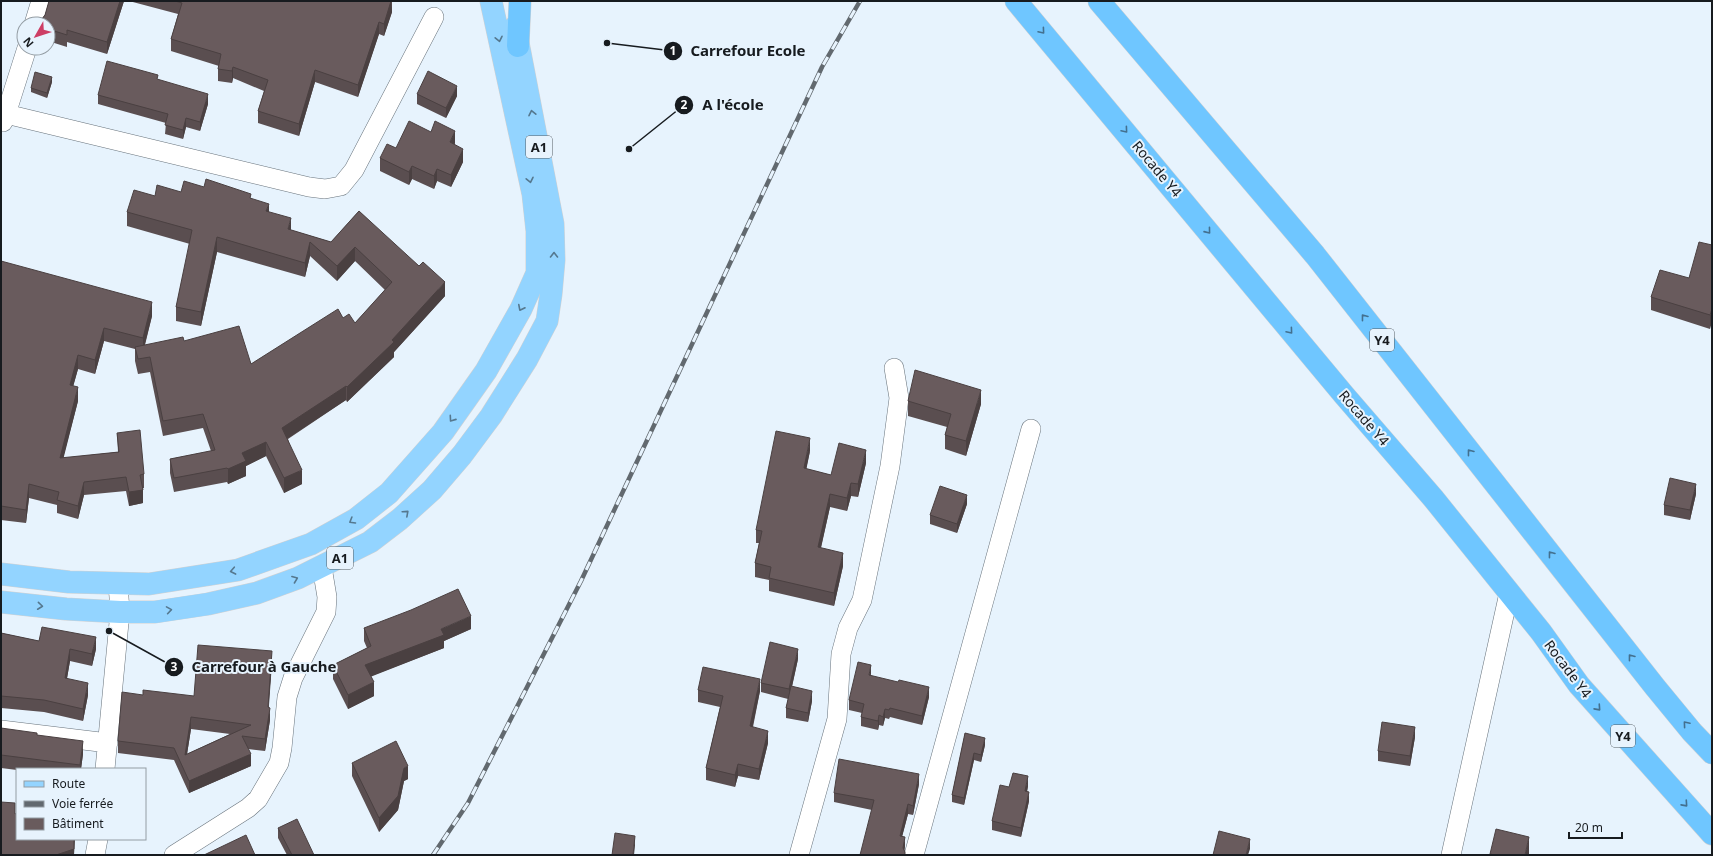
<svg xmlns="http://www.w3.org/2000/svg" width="1713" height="856" font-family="'Noto Sans',sans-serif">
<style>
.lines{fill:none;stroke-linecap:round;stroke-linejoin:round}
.minor-casing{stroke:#68737c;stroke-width:20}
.primary-casing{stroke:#d1d1d2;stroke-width:23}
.trunk-casing{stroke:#d1d1d2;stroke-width:23}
.minor{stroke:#fff;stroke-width:19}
.primary{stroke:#93d4ff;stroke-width:22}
.trunk{stroke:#6fc6ff;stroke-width:22}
.rail-casing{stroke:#62696f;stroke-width:4.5}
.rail{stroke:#e7f3fd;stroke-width:3;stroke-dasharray:9;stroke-linecap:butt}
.wall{fill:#5a4e50;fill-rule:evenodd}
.shaded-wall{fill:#4a4041}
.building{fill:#695b5d;stroke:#4a4041;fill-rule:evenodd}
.oneway{stroke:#43708f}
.oneway2{stroke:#55788f}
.labels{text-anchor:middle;stroke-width:4;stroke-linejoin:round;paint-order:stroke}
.shield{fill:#e7f3fd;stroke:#555c62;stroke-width:1}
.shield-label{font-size:13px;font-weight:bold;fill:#171b1f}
.street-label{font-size:14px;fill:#171b1f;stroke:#e7f3fd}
.leader{fill:none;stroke:#171b1f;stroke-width:1.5}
.callout-dot{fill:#171b1f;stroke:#e7f3fd;stroke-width:1.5}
.mark-label{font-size:12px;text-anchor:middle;font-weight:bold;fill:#fff}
.callout-label{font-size:15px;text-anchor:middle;font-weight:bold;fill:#171b1f;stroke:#e7f3fd;stroke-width:4;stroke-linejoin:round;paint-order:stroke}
</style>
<rect width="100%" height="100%" fill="#e7f3fd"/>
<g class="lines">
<g class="minor-casing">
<path id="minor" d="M34 24 41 1
M6 114 27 48
M1 121 3 122 6 114 309 187 325 189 341 186 354 170 434 17
M1 730 108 743
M105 769 120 612 118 583
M95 855 98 839
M174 855 248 808 258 799 279 763 282 748 287 697 293 678 326 612 327 597 322 567
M799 855 837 719 841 654 848 628 862 600 890 466 899 398 894 368
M914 855 1031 429
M1451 855 1509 593"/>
</g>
<g class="primary-casing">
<path id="primary" d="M1 574 69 582 149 584 238 570 311 544 356 519 389 493 443 432 486 371 521 309 537 273V231L533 194 491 1
M1 602 66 609 120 612H155L208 604 257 593 298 578 370 542 400 519 432 490 462 455 491 416 527 359 547 321 551 294 554 260 553 224 515 27"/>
</g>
<g class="trunk-casing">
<path id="trunk" d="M1016 1 1344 395 1433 498 1541 632 1579 685 1712 834
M1099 1 1315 255 1655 687 1692 732 1712 753
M518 46 520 1"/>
</g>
<use href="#minor" class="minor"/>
<use href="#primary" class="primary"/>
<use href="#trunk" class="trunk"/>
<g class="rail-casing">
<path id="rail" d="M433 855 468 803 581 581 822 67 860 1"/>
</g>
<use href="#rail" class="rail"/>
</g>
<path class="wall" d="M49 1H124L107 54 67 42V47L48 41V24L41 20 45 15Z
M129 1H392V12L384 36 379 34 358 97 315 82 299 136 258 123V111L264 91 233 78 232 83 218 81V69L219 66 171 51V39L178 14Z
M158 80 208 104 200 131 186 127 183 139 165 134 166 123 98 104V95Z
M52 82 47 98 31 92V88Z
M417 94 457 96 446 118 417 104Z
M431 132 455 143 454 145 463 162 451 187 437 181 434 189 412 179 409 185 380 171V158L396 148Z
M204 187 251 198 269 212 291 230 331 242 359 211 445 296 394 352V357L347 402 346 400 288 439 302 484 284 493 266 456 246 466V476L228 484 227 482 174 492 170 473V459L211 451 203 428 163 436 150 372 138 374 135 361V349L104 341 95 374 78 369 73 386 78 401 63 458 118 452 117 433 144 474V488H143V503L129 506 126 491 84 495 78 519 57 513V505L29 498 26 523 1 520V261L152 316 145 345 184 341 251 364 343 318 355 323 385 290 355 261 337 281 310 256 305 277 217 252 201 326 176 321V307L190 244 127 226V212L155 196 181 192Z
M1712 245 1710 329 1651 310V297L1689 278Z
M908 401 981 404 966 456 945 449V435L947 427 908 416Z
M810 451 806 469 831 475 866 463 858 497 851 496 847 511 830 507 821 548 843 566 834 606 769 591V580L755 577V563L759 543H756V530Z
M1696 494 1690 520 1664 515V505Z
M967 504 957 533 930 524V515Z
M364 628 471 629 444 641V648L371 676 374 696 348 709 333 679V665L367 648 364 641Z
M1 633 39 641 96 649 92 666 70 661 67 678 88 695 83 721 44 712 1 708Z
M798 659 792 687 812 701 808 722 786 718V708L788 699 761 692V683Z
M272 663 268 707 270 720 265 751 248 749 251 766 189 793 174 760 118 753V741L143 695 194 696ZM191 729 230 734 187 754Z
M871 674V676L929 697 922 725 890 717 889 719 885 718 883 726 879 725 878 730 861 726V717L862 713 849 710V700Z
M698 690 760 691 753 727 768 743 759 780 738 776 735 787 706 780V768L720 707 698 702Z
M1 728 37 735 83 754 81 769H17V770L1 768Z
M965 733 985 745 981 762 974 760 964 805 952 802V795Z
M1415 737 1410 766 1378 761V751Z
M352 763 408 779 404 781 398 810 379 832 352 776Z
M919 784 913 815 908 814 902 836 905 846 904 850 905 855 872 810 834 802V793Z
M1028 786 1027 792 1029 801 1021 837 992 830V821L1009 787Z
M278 828 314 855H287L278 838Z"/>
<path class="shaded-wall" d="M120 1H124L107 54V42Z
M391 1 392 12 384 36V24Z
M379 22V34L358 97V85Z
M233 67V78L232 83V71Z
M315 70V82L299 136V124Z
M52 77V82L47 98V93Z
M457 86V96L446 118V108Z
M208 94V104L200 131V122Z
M186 118V127L183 139V130Z
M455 131V143L450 155V142Z
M463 149V162L451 187V175Z
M412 166V179L409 185V172Z
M437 169V181L434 189V176Z
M269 204V218L266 211Z
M291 218V232L288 229Z
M217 237V252L201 326V312Z
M310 242V256L305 277V263Z
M355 247V261L337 281V266Z
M445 282V296L394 352V357L347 402V387L392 340Z
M152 302V316L143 351V338Z
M1712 309V322L1710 329V315Z
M104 328V341L95 374V360Z
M78 355V369L70 398V385Z
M346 386V400L282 442V428Z
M78 387V401L60 472V458Z
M981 390V404L966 456V441Z
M810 438V451L804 481V468Z
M266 442V456L246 466V476L228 484V469L242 453Z
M866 450V463L858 497V484Z
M302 470V484L284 493V478Z
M84 482V495L78 519V506Z
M851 483V496L847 511V498Z
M29 484V498L26 523V510Z
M1696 484V494L1690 520V510Z
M143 490V503L129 506V492Z
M830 494V507L818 560V547Z
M967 495V504L957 533V524Z
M843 553V566L834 606V593Z
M471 616V629L444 641V648L365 679V665L441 629Z
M96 637V649L92 666V654Z
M70 649V661L65 690V678Z
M798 649V659L789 699V689Z
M272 651V663L268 719V707Z
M871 665V674L869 684V675Z
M760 679V691L750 738V726Z
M374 682V696L348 709V695Z
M88 683V695L83 721V709Z
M929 687V697L922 725V716Z
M812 691V701L808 722V713Z
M270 708V720L265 751V739Z
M885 709V718L883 726V717Z
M879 715V725L878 730V721Z
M191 717V729L185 767V755Z
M1415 727V737L1410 766V756Z
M768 731V743L759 780V769Z
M985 738V745L981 762V755Z
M83 741V754L81 769H80Z
M974 753V760L964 805V798Z
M251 754V766L189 793V781Z
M738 764V776L735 787V775Z
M408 766V779L404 781 398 810 379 832V818L404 768Z
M919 774V784L913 815V806Z
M1028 776V786L1025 801V791Z
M1029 792V801L1021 837V828Z
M908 804V814L900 845V836Z
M635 836V845L634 855H633Z
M905 837V846L904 855 903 848Z
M1529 837V855H1525Z
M74 839H75L74 855H56Z
M1250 839V849L1248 855H1246Z"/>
<path class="building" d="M49 1H120L107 42 67 30V35L48 29V24H34V23L41 20 45 15Z
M175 1H391L384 24 379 22 358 85 315 70 299 124 258 111 268 80 233 67 232 71 218 69 221 54 171 39 182 3Z
M107 61 158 75 157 79 208 94 200 122 186 118 183 130 165 125 168 114 98 95Z
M428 71 457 86 446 108 417 94Z
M35 72 52 77 47 93 31 88Z
M409 121 431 132 435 121 455 131 450 142 463 149 451 175 437 169 434 176 412 166 409 172 380 158 387 144 396 148Z
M206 179 251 194 250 198 269 204 266 211 291 218 288 229 331 242 359 211 419 266 423 262 445 282 392 340 394 342 347 387 346 386 282 428 302 470 284 478 266 442 242 453 246 461 228 469 227 468 174 478 170 459 215 450 203 414 163 421 150 357 138 359 135 347 183 337 184 341 239 326 251 364 338 309 343 318 349 314 355 323 392 282 355 247 337 266 310 242 305 263 217 237 201 312 176 307 192 230 127 212 134 190 155 196 157 185 181 192 184 181 204 187Z
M1699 242 1712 245V309L1710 315 1651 297 1660 270 1689 278Z
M1 261 152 302 143 338 104 328 95 360 78 355 70 385 78 387 60 458 119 452 117 433 140 430 144 474 140 475 143 490 129 492 126 477 84 482 78 506 57 500 59 492 29 484 26 510 1 506Z
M915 370 981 390 966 441 945 435 951 414 908 401Z
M776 431 810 438 804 468 831 475 839 443 866 450 858 484 851 483 847 498 830 494 818 547 843 553 834 593 769 578 771 567 755 563 762 531 756 530Z
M1670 478 1696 484 1690 510 1664 505Z
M940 486 967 495 957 524 930 515Z
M458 589 471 616 441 629 444 635 365 665 374 682 348 695 333 665 371 646 364 628 411 610Z
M42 627 96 637 92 654 70 649 65 678 88 683 83 709 44 700 1 696V633L39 641Z
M770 642 798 649 789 689 761 683Z
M198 645 272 651 268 707 270 708 265 739 242 736 251 754 189 781 174 748 118 741 122 692 143 695V690L194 696ZM191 717 251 725 185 755Z
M858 662 871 665 869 675 898 682 899 680 929 687 922 716 890 708 889 710 885 709 883 717 879 715 878 721 861 717 864 704 849 700Z
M703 667 760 679 750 726 768 731 759 769 738 764 735 775 706 768 723 696 698 690Z
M791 686 812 691 808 713 786 708Z
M1382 722 1415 727 1410 756 1378 751Z
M1 728 37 733V735L83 741 80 765 1 755Z
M965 733 985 738 981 755 974 753 964 798 952 795Z
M396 741 408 766 404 768 398 796 379 818 352 763Z
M839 759 919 774 913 806 908 804 900 836 905 837 903 848 905 852V855H860L874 800 834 793Z
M1013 773 1028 776 1025 791 1029 792 1021 828 992 821 1000 785 1009 787Z
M1 802 15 803V814L17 813V839H74V849L56 855H1Z
M297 819 314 855H292L278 828Z
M1496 829 1529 837 1525 855H1495L1490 854Z
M1219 831 1250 839 1246 855H1213Z
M615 833 635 836 633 855H612Z
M246 835 255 855H204Z"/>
<defs><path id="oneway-chevron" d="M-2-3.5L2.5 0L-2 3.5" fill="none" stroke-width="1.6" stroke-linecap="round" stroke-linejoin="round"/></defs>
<g class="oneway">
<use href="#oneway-chevron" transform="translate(1042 31) rotate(50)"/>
<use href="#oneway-chevron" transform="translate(1125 130) rotate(50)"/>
<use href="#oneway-chevron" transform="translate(1208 231) rotate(51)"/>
<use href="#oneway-chevron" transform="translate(1364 317) rotate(-128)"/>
<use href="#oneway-chevron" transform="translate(1290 331) rotate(50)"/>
<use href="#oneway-chevron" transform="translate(1470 452) rotate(-128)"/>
<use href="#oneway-chevron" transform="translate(1551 554) rotate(-128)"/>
<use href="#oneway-chevron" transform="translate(1631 657) rotate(-128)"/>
<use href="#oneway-chevron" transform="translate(1598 708) rotate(48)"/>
<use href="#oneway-chevron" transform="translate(1686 724) rotate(-130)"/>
<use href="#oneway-chevron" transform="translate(1685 804) rotate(48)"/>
</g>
<g class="oneway2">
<use href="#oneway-chevron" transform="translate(499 39) rotate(78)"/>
<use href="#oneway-chevron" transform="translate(532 113) rotate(-102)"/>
<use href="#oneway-chevron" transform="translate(530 180) rotate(78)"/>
<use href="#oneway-chevron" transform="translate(554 255) rotate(-90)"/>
<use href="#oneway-chevron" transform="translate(521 308) rotate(117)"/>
<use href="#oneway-chevron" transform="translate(452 419) rotate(125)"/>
<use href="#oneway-chevron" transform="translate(406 513) rotate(-42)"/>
<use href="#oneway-chevron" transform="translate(352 521) rotate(149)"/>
<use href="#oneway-chevron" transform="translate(233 571) rotate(169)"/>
<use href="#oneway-chevron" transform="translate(295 579) rotate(-21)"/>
<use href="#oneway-chevron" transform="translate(40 606) rotate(6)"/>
<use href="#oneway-chevron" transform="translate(169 610) rotate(-9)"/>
</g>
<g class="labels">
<g class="shield">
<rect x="526" y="136" width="26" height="22" rx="3"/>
<rect x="1370" y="329" width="24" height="22" rx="3"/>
<rect x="327" y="547" width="26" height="22" rx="3"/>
<rect x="1611" y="725" width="24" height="22" rx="3"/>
</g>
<g class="shield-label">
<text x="539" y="152">A1</text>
<text x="1382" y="345">Y4</text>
<text x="340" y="563">A1</text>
<text x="1623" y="741">Y4</text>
</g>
<g class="street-label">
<text transform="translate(1157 169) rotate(50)" y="5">Rocade Y4</text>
<text transform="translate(1364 418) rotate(49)" y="5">Rocade Y4</text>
<text transform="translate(1568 669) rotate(53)" y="5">Rocade Y4</text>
</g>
</g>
<path class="leader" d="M607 43L673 51M629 149L684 105M109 631L174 667"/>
<g class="callout-dot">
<circle cx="607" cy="43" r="4"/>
<circle cx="629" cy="149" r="4"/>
<circle cx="109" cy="631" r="4"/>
<circle cx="673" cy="51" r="10"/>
<circle cx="684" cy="105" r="10"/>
<circle cx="174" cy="667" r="10"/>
</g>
<g class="mark-label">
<text x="673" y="55">1</text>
<text x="684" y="109">2</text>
<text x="174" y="671">3</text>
</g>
<g class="callout-label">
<text x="748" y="56">Carrefour Ecole</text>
<text x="733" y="110">A l'école</text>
<text x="264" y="672">Carrefour à Gauche</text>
</g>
<rect width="1713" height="856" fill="none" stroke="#171b1f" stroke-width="4"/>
<rect x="16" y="768" width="130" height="72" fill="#e7f3fd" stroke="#949da4"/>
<rect x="24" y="781" width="20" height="6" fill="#93d4ff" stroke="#949da4"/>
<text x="52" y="788" font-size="12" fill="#171b1f">Route</text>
<rect x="24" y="801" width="20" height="6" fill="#62696f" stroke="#949da4"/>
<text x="52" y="808" font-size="12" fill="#171b1f">Voie ferrée</text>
<rect x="24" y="818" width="20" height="12" fill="#695b5d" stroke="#949da4"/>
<text x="52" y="828" font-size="12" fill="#171b1f">Bâtiment</text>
<g transform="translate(36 36) rotate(231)"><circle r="19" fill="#e7f3fd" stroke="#949da4"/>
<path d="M0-3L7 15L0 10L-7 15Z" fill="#cd3e65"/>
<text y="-6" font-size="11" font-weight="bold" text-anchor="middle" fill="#171b1f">N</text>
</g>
<path d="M1569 832v6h53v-6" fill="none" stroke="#171b1f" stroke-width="2"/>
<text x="1575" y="832" font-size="12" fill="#171b1f" stroke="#e7f3fd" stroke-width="3" paint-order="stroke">20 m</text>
</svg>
